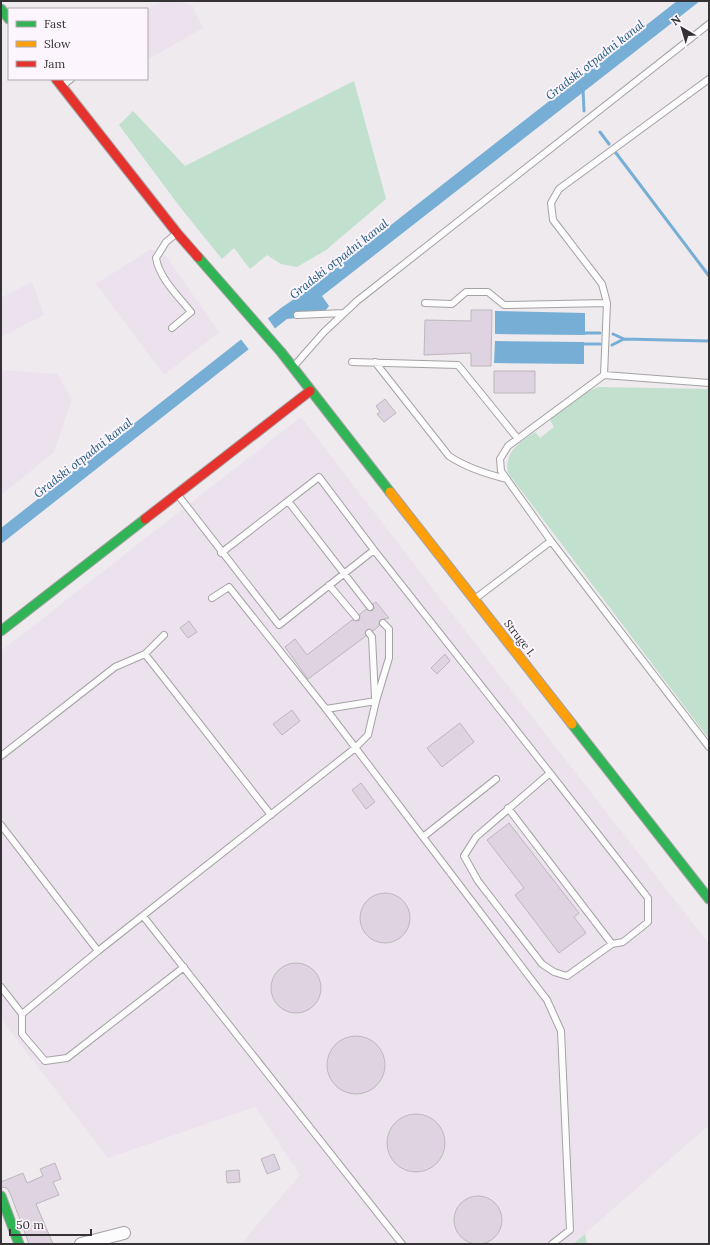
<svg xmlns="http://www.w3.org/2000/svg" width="710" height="1245" font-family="Lora,serif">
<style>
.industrial{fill:#ece2ee}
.green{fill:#c1e0ce}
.water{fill:#77aed5}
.pier{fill:#eeeaee}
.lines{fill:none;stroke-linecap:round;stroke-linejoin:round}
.stream{stroke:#77aed5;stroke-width:3}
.building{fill:#dfd2e1;stroke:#bbb8bb}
.lane-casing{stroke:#a5a2a5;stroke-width:8}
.street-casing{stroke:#a5a2a5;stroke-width:14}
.fast-casing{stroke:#a5a2a5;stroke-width:11}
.slow-casing{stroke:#a5a2a5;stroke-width:11}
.jam-casing{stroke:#a5a2a5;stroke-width:11}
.lane{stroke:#fcfcfc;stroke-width:6}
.street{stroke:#fcfcfc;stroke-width:12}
.fast{stroke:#30b455;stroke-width:9}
.slow{stroke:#ff9f0a;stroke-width:9}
.jam{stroke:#e5322d;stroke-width:9}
.labels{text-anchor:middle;stroke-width:4;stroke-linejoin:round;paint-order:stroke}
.street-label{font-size:11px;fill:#343235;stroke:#fcf5fd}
.water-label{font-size:12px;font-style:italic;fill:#1a567a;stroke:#fcf5fd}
</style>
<rect width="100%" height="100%" fill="#eeeaee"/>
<path class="industrial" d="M163 1H178L192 5 203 28 147 60V9Z
M151 249 166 256 219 332 164 375 96 284Z
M32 282 44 315 1 337V298Z
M1 370 57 374 72 399 54 452 1 495Z
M301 417 470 637 709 944V1125L573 1244H241L300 1175 255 1107 108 1158 1 1019V651Z"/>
<path class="green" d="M354 81 386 199 326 250 297 267 281 264 267 255 250 269 234 248 222 259 180 207 119 125 133 111 185 166Z
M599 387 709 389V739L508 473C504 452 519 443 535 432L540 438 554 427 550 420 586 392Z
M585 1234 587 1244H573Z"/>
<path class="water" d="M677 1H700L322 296 329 306 325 311 298 312 297 318 287 319 1 544V528L281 308 313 286Z
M495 311 585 313V335L495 334Z
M495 341 584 342V364L494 363Z"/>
<path class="pier" d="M267 317 276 330 250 351 240 338Z"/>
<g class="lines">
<path class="stream" d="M583 89 584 111
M600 132 609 144
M616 153 709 276
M585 333H600
M613 334 624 339 709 341
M584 344H600
M612 345 624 339"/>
</g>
<path class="building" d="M471 310H492L491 366H471V353L424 355 425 320 471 321Z
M494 371H535V393H494Z
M385 399 396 413 384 422 377 414 380 412 376 406Z
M376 602 389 618 380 620 379 626 373 631 369 629 366 630V636L308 679 285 647 295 639 307 655 352 620 359 621 360 614 366 609 372 611 374 608 373 604Z
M189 621 197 632 188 638 180 628Z
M445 654 450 661 437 674 431 668Z
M292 710 300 721 282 735 273 724Z
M460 723 474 742 442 767 427 748Z
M361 783 375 802 366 809 352 790Z
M509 823 579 913 574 917 586 933 559 953 515 895 524 888 487 840Z
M360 918a25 25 0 1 1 50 0a25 25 0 1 1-50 0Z
M271 988a25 25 0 1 1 50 0a25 25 0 1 1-50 0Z
M327 1065a29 29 0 1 1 58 0a29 29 0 1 1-58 0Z
M387 1143a29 29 0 1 1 58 0a29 29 0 1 1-58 0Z
M274 1154 280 1169 267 1174 261 1159Z
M55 1163 61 1179 53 1182 59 1195 36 1204 53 1244H29L10 1193 7 1188 1 1187V1182L23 1173 27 1183 43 1176 40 1169Z
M239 1170 240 1182 227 1183 226 1171Z
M454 1220a24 24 0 1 1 48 0a24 24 0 1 1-48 0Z"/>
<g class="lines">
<g class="lane-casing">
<path id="lane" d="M62 86 71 79
M425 303 452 304 466 292H488L504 305 607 303
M297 315 344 313
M172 328 191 312C179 297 159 278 156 258L166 242 177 233
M352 362 458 365 518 439
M375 362 449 456C467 468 486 474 507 479
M294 366 324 332 357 301 709 24
M604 375 709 383
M178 495 279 625 374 550 550 773 476 837 464 856 478 881 542 964 554 972 567 976 612 944 623 942 648 922V898L550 773
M288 501 370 607
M551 541 709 747
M221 553 319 477 374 550
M329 585 356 617
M212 598 229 587 326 709 423 837 496 779
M476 598 551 541 501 471 500 459 508 446 604 375 607 303 602 284 553 220 551 203 559 189 709 79
M369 633 372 637 375 697
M145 654 164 635
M326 709 376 701
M1 756 115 667 145 654 271 815
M508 808 612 944
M1 825 98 951
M423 837 547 1000 561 1031 570 1230 552 1244
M143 916 402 1244
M1 987 22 1014 98 951 354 749 368 735 376 701 389 658V629L383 623
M22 1014V1034L45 1061 67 1058 184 967"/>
</g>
<g class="street-casing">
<path id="street" d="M81 1244 124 1233"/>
</g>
<g class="fast-casing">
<path id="fast" d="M1 9 9 19
M198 257 281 352 390 492
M1 631 145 519
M572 724 709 899
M1 1196 19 1244"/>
</g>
<g class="slow-casing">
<path id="slow" d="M390 492 572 724"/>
</g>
<g class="jam-casing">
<path id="jam" d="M56 79 177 233 198 257
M145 519 310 391"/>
</g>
<use href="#lane" class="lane"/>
<use href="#street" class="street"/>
<use href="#fast" class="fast"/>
<use href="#slow" class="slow"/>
<use href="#jam" class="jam"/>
</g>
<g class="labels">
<g class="street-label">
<text transform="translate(520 638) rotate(52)" y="4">Struge I.</text>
</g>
<g class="water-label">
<text transform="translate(595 60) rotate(-38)" y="4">Gradski otpadni kanal</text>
<text transform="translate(339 259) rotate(-38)" y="4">Gradski otpadni kanal</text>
<text transform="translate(83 458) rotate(-38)" y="4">Gradski otpadni kanal</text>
</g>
</g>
<rect width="710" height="1245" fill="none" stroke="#343235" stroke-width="4"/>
<rect x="8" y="8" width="140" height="72" fill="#fcf5fd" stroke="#aca7ad"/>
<rect x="16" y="21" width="20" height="6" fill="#30b455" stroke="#aca7ad"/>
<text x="44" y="28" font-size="12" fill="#343235">Fast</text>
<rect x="16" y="41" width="20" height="6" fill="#ff9f0a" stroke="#aca7ad"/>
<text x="44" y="48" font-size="12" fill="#343235">Slow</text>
<rect x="16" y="61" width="20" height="6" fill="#e5322d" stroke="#aca7ad"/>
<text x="44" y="68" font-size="12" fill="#343235">Jam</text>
<g transform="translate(682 28) rotate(322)" stroke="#fcf5fd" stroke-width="3" paint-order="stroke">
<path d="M0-3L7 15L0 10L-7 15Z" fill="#343235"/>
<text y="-6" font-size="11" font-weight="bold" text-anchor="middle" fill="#343235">N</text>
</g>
<path d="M10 1229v6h81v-6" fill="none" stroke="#343235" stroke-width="2"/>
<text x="16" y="1229" font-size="12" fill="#343235" stroke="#fcf5fd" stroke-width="3" paint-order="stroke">50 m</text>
</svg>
